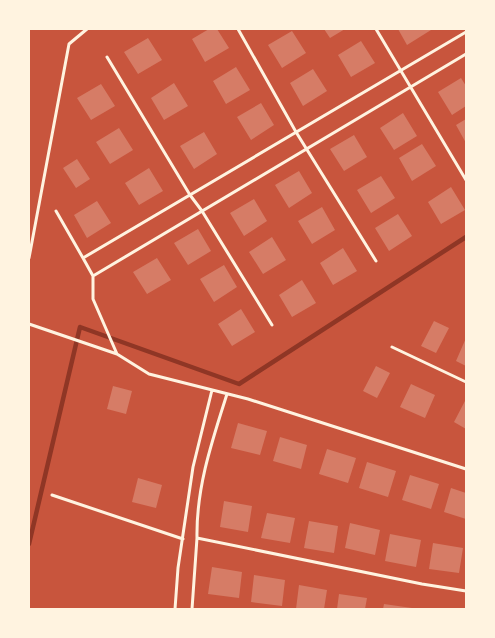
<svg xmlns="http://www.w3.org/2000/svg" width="495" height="638" font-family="Arial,sans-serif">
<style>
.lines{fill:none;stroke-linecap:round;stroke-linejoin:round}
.stream{stroke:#8f3625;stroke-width:4.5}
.building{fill:#d67c66}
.service{stroke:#fff3e0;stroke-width:3}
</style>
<rect width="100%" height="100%" fill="#c8553d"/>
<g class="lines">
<path class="stream" d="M29 544 80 327 239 384 466 237"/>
</g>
<path class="building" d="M209 29H217L229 48 205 62 192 39Z
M324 29H345L330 38Z
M398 29H430L431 30 407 45Z
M292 31 306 53 282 68 268 45Z
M148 38 162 60 138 74 124 52Z
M361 41 375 63 351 77 338 55Z
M236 67 250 90 226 104 213 81Z
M313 69 327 91 303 106 290 83Z
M461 78 466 86V106L452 115 438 92Z
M174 83 188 106 164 120 151 98Z
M101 84 115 106 91 120 77 98Z
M261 103 274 125 251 140 237 117Z
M403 113 417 136 394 150 380 128Z
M466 119V143L456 125Z
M119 128 133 150 110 164 96 142Z
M204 132 217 154 194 169 180 146Z
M354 135 367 157 344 171 330 149Z
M422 144 436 166 412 181 399 158Z
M77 159 90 179 76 188 63 168Z
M149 168 163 191 139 205 125 183Z
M299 171 312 193 289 208 275 185Z
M381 176 395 198 371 213 357 190Z
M451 187 465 210 441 224 428 202Z
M254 199 267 221 244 236 230 213Z
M97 201 111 223 87 238 74 215Z
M322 207 335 230 312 244 298 221Z
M398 214 412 236 389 251 375 228Z
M198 229 211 251 188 265 174 243Z
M272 237 286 260 263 274 249 252Z
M343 248 357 271 333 285 320 263Z
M157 258 171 280 147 294 133 272Z
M224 265 237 287 214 302 200 279Z
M302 280 316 303 292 317 279 295Z
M241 309 255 332 232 346 218 324Z
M434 321 449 328 436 353 421 346Z
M466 338V366L456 361Z
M376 366 390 373 377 398 363 391Z
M411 384 435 395 425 418 400 407Z
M113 386 132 391 126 414 107 409Z
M466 399V429L454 422Z
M238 423 267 431 260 455 231 448Z
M280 437 307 445 301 469 273 461Z
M327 449 356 458 348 483 319 474Z
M367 462 396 471 388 497 359 488Z
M410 475 439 484 431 509 402 500Z
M138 478 162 485 156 508 132 502Z
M451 488 466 493V519L444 512Z
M224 501 252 506 248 532 220 527Z
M267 513 295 518 290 543 261 538Z
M309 521 338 526 334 553 304 548Z
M350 523 380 530 375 555 345 548Z
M390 534 421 540 416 567 385 561Z
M433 543 463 548 459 573 429 569Z
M212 567 242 572 239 598 208 594Z
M254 575 285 580 282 606 251 602Z
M299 585 327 590 324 609H296Z
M339 594 367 598 365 609H337Z
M384 604 412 608V609H383Z"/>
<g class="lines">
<path class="service" d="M238 29 296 132 376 261
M376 29 466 180
M466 32 83 258 93 276 466 54
M107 57 190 195 202 211 272 325
M56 211 83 258
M29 258 69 44 87 29
M93 276V299L117 354 149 374 248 399 466 469
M29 324 117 354
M392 347 466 382
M227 394C212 441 196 488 197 538L422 584 466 591
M52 495 183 539
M175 609 178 568 193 467 212 390
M192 609 197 538"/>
</g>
<rect width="495" height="638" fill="none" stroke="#fff3e0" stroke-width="60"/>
</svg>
